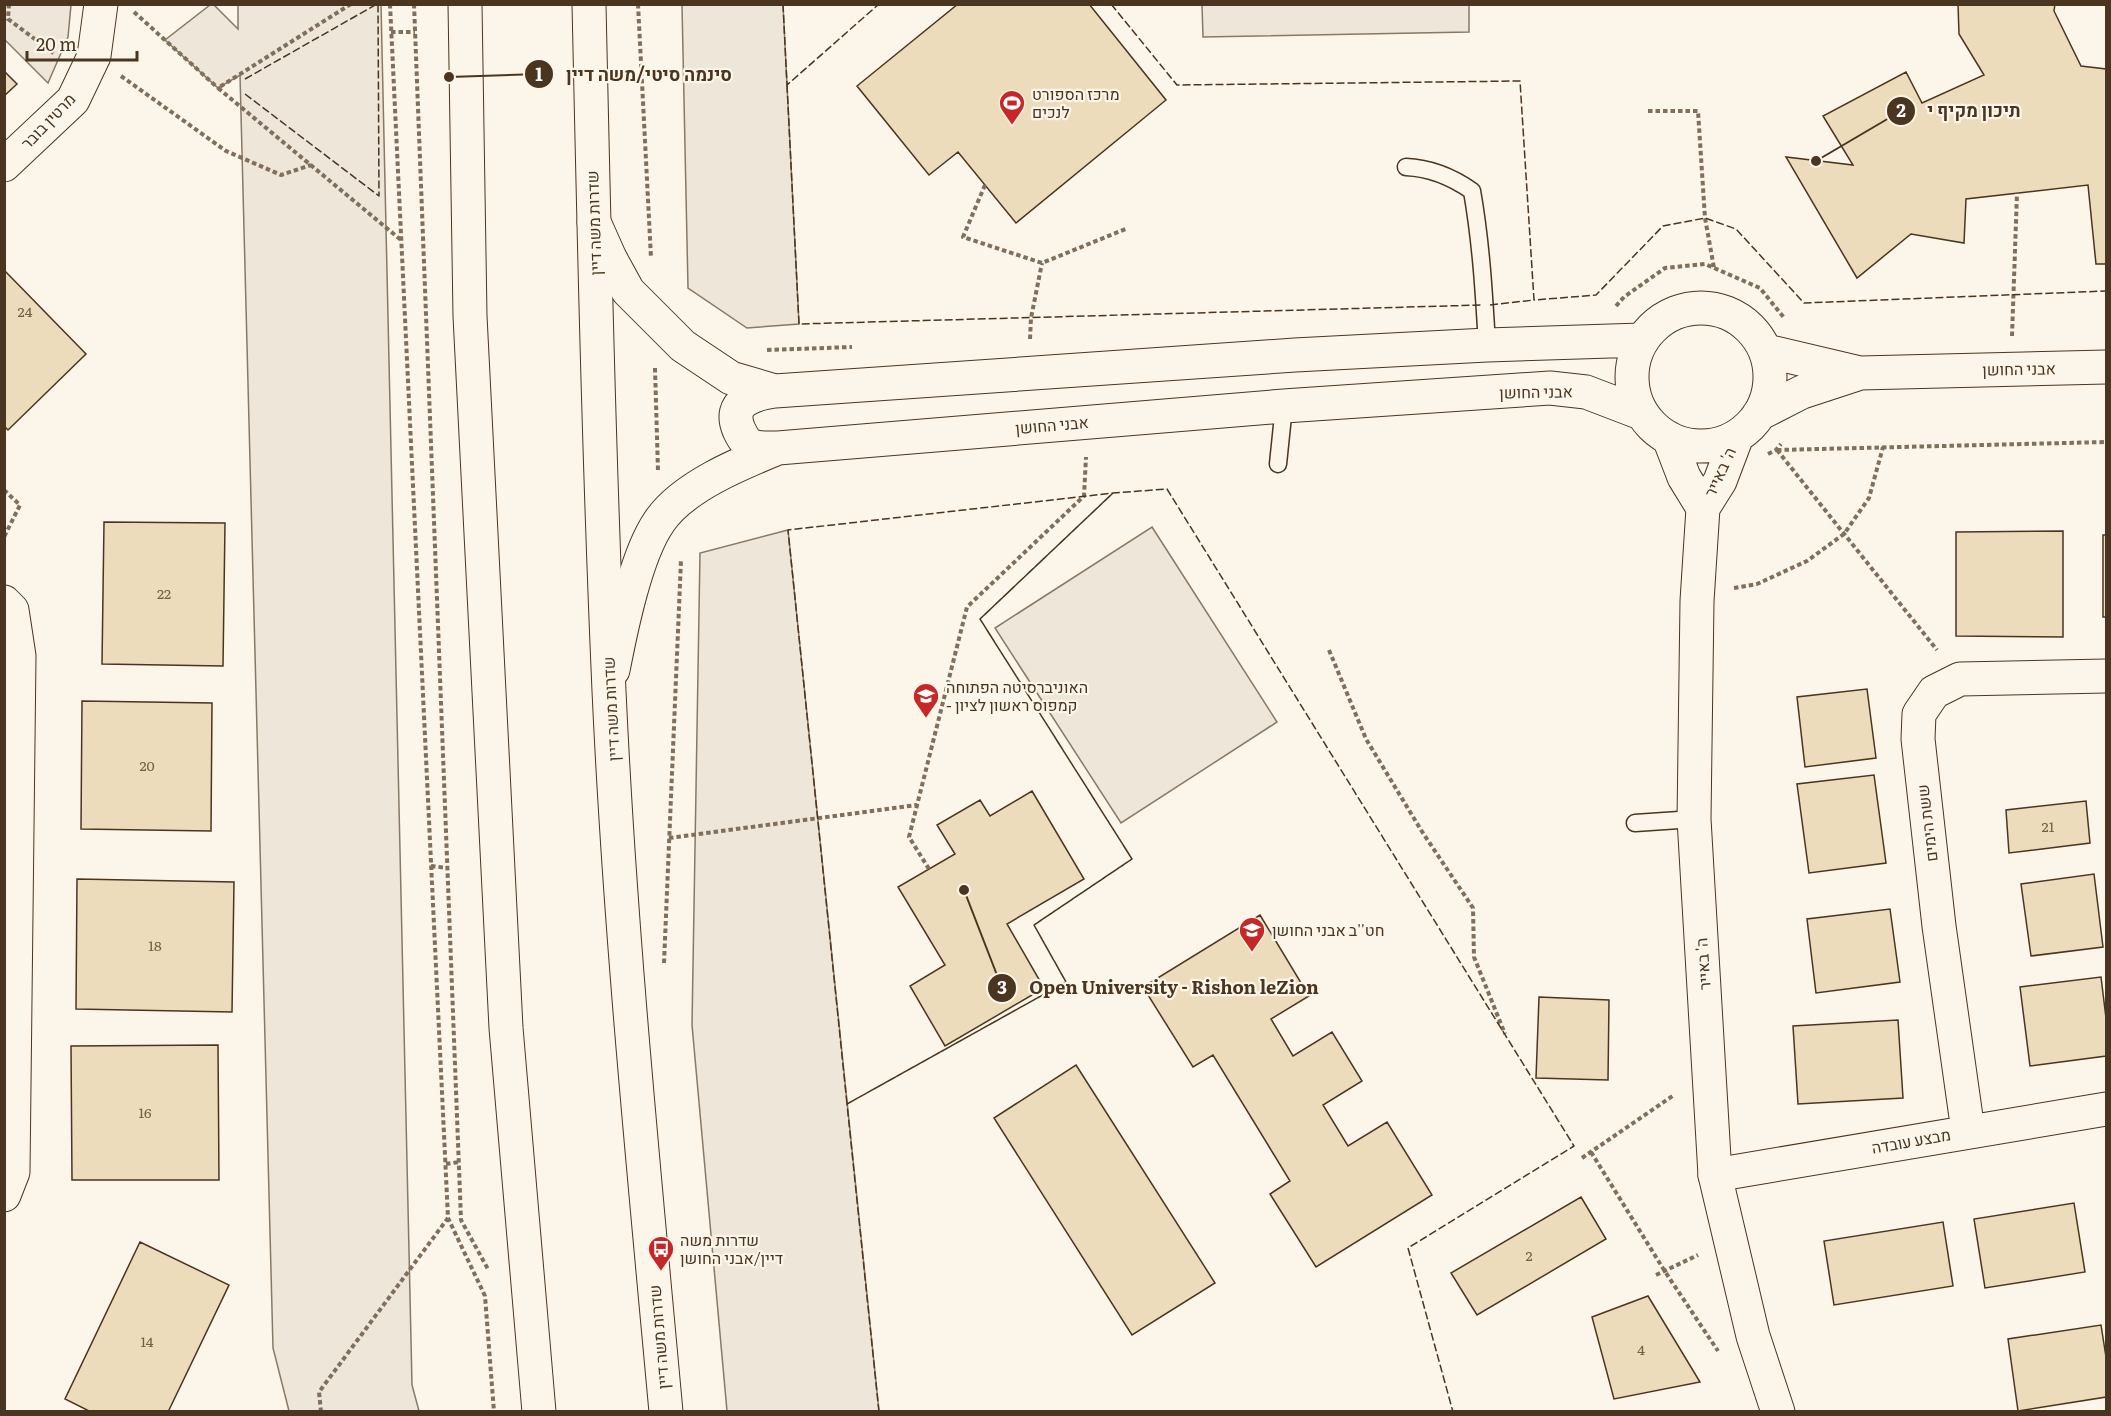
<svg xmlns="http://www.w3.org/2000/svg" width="2111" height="1416" font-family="Literata,Heebo,serif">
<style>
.green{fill:#ede6d9;stroke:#887966;stroke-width:1.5}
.building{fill:#ecdcbc;stroke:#4a3520;stroke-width:1.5}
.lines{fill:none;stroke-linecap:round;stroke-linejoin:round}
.lane-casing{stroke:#4a3520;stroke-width:19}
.street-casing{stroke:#4a3520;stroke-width:35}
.secondary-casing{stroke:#4a3520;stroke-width:35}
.primary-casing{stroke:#4a3520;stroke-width:35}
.path{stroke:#7f6f5c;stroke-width:4;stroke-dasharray:4.5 3;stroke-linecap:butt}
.lane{stroke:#fbf6e9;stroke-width:16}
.street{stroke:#fbf6e9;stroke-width:33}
.secondary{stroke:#fbf6e9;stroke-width:33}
.primary{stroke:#fbf6e9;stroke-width:33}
.fence{stroke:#4a3520;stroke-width:1.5;stroke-dasharray:8 3;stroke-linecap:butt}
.labels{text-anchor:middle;stroke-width:4.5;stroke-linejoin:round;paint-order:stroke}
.number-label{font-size:14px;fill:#725f47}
.poi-label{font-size:16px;fill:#4a3520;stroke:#fbf6e9;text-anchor:start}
.street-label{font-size:16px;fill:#4a3520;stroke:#fbf6e9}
.leader{fill:none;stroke:#4a3520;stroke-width:2}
.callout-dot{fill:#4a3520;stroke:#fbf6e9;stroke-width:2}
.mark-label{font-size:18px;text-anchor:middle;font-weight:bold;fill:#fff}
.callout-label{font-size:18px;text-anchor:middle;font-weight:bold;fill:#4a3520;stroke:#fbf6e9;stroke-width:4.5;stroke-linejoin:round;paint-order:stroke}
</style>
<rect width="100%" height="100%" fill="#fbf6e9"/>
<path class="green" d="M4 5H71L68 37 48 83 5 40Z
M210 5H214L238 29V5H381L412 1385 419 1411H289L273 1348 240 75 218 88 165 40Z
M682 5H783L799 324 747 328 688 288Z
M1202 5H1469V32L1203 37Z
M1152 527 1277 722 1121 823 995 628Z
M788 530 879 1411H727L692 1025 700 553Z"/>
<path class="building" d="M958 4H1089L1166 100 1016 223 958 152 929 175 857 86Z
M1958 4H2055L2054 11 2081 66 2106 69V264H2096L2088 185 1966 199 1964 243 1911 234 1857 278 1786 157 1853 165 1823 116 1906 72 1922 103 1984 75 1959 34Z
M4 71 17 84 4 96Z
M4 270 86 354 8 430 4 426Z
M104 522 225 523 223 666 102 664Z
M2063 531V637L1956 636V532Z
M2103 535H2106V617H2103Z
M1867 689 1876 758 1805 767 1797 697Z
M82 701 212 703 211 831 81 829Z
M1874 775 1886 863 1809 873 1797 784Z
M1032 791 1084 879 1007 924 1044 988 945 1046 910 986 945 965 898 887 955 854 937 825 980 800 990 816Z
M2086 801 2090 843 2009 853 2006 810Z
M2094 874 2103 947 2031 956 2021 884Z
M77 879 234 882 232 1012 76 1009Z
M1890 909 1900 982 1816 993 1807 919Z
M1260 915 1309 996 1271 1019 1293 1056 1332 1032 1362 1081 1323 1105 1348 1146 1387 1122 1432 1195 1316 1267 1270 1194 1290 1181 1213 1055 1193 1067 1143 987Z
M2101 977 2106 1018V1056L2030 1066 2020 987Z
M1539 997 1609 1000 1608 1080 1536 1078Z
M1898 1020 1903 1098 1798 1104 1793 1026Z
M218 1045 219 1180H72L71 1046Z
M1076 1065 1215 1283 1132 1335 994 1118Z
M1581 1197 1606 1239 1477 1315 1451 1273Z
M2074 1203 2085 1272 1985 1288 1974 1219Z
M1943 1222 1953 1286 1834 1305 1824 1241Z
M140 1242 229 1285 168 1412H91L65 1399Z
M1648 1296 1700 1382 1614 1399 1592 1317Z
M2101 1325 2106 1357V1397L2018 1411 2008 1339Z"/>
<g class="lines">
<g class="lane-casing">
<path id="lane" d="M1406 167C1431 168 1452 177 1472 191 1481 242 1484 293 1487 345
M1278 464 1284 406
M1635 823 1694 819"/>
</g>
<g class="street-casing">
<path id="street" d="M4 165 73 100 94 56 101 4
M4 602 12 610 19 656 13 1172 4 1195
M1968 1131 1939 926 1918 739 1919 714 1934 692 1960 679 2106 676
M1715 1175 2106 1109"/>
</g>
<g class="secondary-casing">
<path id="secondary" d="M594 222 610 258 628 291 683 346 731 378 775 391 1295 355 1487 345 1642 340
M1632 377a69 69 0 1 1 138 0a69 69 0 1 1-138 0Z
M1766 351 1860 373 2106 367
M775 391C753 394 727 402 739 430 742 436 745 442 750 445 758 449 770 448 778 448
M1759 414 1802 392 1860 373
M1737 436 1720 481 1703 508 1697 601 1694 819 1715 1175 1753 1336 1778 1412
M1669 438 1684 477 1703 508
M613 670C621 629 636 555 659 522 682 487 741 463 778 448L1284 406 1550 388 1586 392 1641 413"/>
</g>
<g class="primary-casing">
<path id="primary" d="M465 4 470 316 506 1028 539 1412
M589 4C594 233 599 463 609 691 620 932 644 1172 666 1412"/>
</g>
<path class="path" d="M9 4 8 19 56 55
M351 4 218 88 401 240
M390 4 448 1218 485 1296 494 1412
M414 4 461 1220 489 1271
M638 4 651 258
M134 12 218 88
M391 32H415
M121 76 226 151 281 175 311 165
M1648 111H1698L1705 218 1714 268
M985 185 963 237 1042 263 1128 228
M1616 306 1624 297 1665 268 1705 264 1760 288 1785 319
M2012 336 2017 193
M1030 339 1031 318 1042 263
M767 350 852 347
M655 368 658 471
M1777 450 2106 442
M1777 450 1937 650
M1768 454 1776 450 1781 444
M4 490 20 505 4 537
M1734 588 1757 584 1807 561 1844 534 1869 498 1883 447
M1329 650 1366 739 1421 830 1473 908 1474 957 1505 1034
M669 838 917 805
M431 866 448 868
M929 869 909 837 967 607 1084 496 1086 457
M664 963 681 560
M1591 1152 1664 1270 1718 1351
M1582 1158 1674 1095
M446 1164 459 1162
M1656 1275 1698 1255
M321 1412 319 1392 448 1218"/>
<use href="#lane" class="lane"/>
<use href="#street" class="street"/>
<use href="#secondary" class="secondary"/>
<use href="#primary" class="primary"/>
<path class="fence" d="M783 4 787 85 879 4
M1111 4 1177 85 1520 81 1534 300 1596 295 1663 226 1705 218 1736 229 1804 303 2106 291
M245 79 377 4
M787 85 799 324 1481 305
M245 94 379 196 378 4
M1490 305 1534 300
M1113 493 980 619 1132 859 1034 925 1066 982 847 1104 788 530Z
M879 1412 847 1104 1066 982 1034 925 1132 859 980 619 1113 493 1167 489 1574 1146 1408 1248 1453 1412"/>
</g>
<defs>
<g id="stadium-pin" transform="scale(1.35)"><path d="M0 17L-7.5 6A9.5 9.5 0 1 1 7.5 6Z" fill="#c62828" stroke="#fbf6e9"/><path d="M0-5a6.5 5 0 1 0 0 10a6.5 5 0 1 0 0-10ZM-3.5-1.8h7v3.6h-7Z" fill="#fff"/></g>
<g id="university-pin" transform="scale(1.35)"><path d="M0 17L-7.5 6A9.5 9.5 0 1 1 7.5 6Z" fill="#c62828" stroke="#fbf6e9"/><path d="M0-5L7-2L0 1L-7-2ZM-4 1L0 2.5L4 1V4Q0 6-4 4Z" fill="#fff"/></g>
<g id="school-pin" transform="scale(1.35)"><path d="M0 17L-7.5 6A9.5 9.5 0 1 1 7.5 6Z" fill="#c62828" stroke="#fbf6e9"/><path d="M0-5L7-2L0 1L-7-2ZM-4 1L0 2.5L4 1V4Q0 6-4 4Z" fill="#fff"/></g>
<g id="bus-pin" transform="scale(1.35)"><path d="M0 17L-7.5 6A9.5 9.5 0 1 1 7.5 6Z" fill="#c62828" stroke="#fbf6e9"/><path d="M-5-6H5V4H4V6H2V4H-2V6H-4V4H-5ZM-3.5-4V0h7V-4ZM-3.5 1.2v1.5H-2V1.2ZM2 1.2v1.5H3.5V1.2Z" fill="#fff"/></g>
</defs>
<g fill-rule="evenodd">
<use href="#stadium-pin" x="1012" y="103"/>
<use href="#university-pin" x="926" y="696"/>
<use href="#school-pin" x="1252" y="930"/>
<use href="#bus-pin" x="661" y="1249"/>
</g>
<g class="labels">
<g class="number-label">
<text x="25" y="317">24</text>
<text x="164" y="599">22</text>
<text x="147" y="771">20</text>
<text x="2048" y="832">21</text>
<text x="155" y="951">18</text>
<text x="145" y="1118">16</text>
<text x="1529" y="1261">2</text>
<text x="147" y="1347">14</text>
<text x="1641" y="1355">4</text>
</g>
<g class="poi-label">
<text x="1032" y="100">מרכז הספורט<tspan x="1032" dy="18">לנכים</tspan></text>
<text x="946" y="693">האוניברסיטה הפתוחה<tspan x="946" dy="18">- קמפוס ראשון לציון</tspan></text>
<text x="1272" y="936">חט''ב אבני החושן</text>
<text x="680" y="1246">שדרות משה<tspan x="680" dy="18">דיין/אבני החושן</tspan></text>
</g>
<g class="street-label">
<text transform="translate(48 121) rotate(-46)" y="6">מרטין בובר</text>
<text transform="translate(594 223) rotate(-92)" y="6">שדרות משה דיין</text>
<text transform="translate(2019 369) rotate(-1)" y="6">אבני החושן</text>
<text transform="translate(1536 392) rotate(-1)" y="6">אבני החושן</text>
<text transform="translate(1052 425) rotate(-5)" y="6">אבני החושן</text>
<text transform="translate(1720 472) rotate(-65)" y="6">ה' באייר</text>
<text transform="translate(611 709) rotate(-93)" y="6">שדרות משה דיין</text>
<text transform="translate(1927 823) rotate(-97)" y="6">ששת הימים</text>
<text transform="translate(1703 964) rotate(-94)" y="6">ה' באייר</text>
<text transform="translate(1911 1141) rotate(-10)" y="6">מבצע עובדה</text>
<text transform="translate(659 1337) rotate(-95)" y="6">שדרות משה דיין</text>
</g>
</g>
<path class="leader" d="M449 77L539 74M1816 161L1901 111M964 890L1002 988"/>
<g class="callout-dot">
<circle cx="449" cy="77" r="6"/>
<circle cx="1816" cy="161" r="6"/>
<circle cx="964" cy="890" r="6"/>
<circle cx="539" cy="74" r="15"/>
<circle cx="1901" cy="111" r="15"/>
<circle cx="1002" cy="988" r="15"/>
</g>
<g class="mark-label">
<text x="539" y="81">1</text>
<text x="1901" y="117">2</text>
<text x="1002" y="994">3</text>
</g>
<g class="callout-label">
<text x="649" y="81">סינמה סיטי/משה דיין</text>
<text x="1974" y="117">תיכון מקיף י</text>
<text x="1174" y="994">Open University - Rishon leZion</text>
</g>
<rect width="2111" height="1416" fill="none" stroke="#4a3520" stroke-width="12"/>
<path d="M27 51v9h110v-9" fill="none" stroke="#4a3520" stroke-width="3"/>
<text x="36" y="51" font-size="18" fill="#4a3520" stroke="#fbf6e9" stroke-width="4.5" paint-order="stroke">20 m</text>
</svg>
